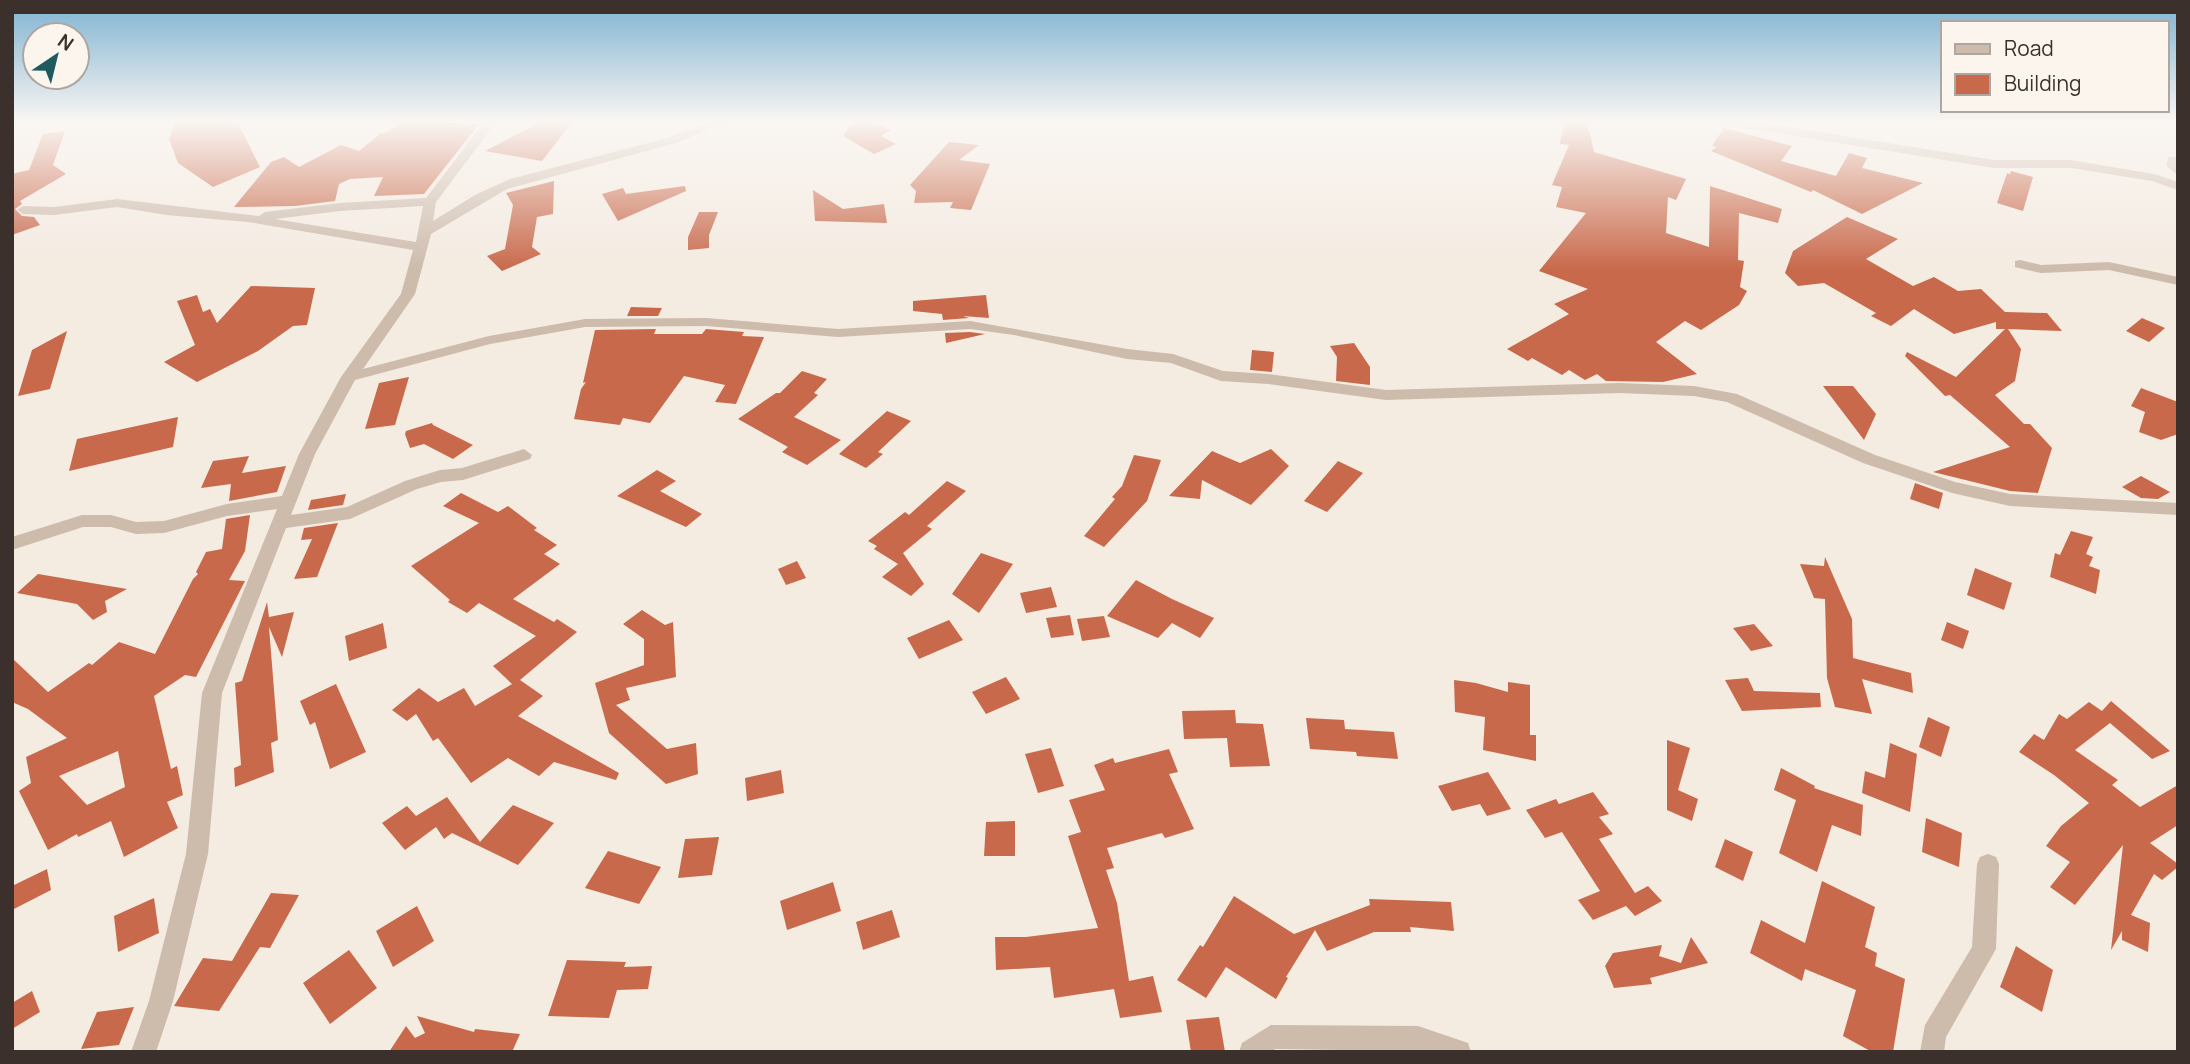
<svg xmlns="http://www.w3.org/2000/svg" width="2190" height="1064" font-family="Manrope,sans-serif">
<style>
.building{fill:#c8694b;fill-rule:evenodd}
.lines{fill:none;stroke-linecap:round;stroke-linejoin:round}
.minor{fill:#cdbbac;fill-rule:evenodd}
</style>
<rect width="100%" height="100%" fill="#f4ebe1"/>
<path class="building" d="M176 121H237L260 167 213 187 178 163 169 139Z
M402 121 479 124 424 194 374 196 383 177 350 179 339 184 335 201 295 206 234 207 271 162 284 157 299 167 341 145 359 151 381 133H386Z
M543 121H573L542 161 485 151Z
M853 121 870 122 891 130 881 136 896 144 874 154 843 136Z
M1564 121H1587L1594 152 1686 179 1676 200 1668 197 1666 233 1709 247 1710 186 1782 209 1778 223 1739 213 1738 260 1744 261 1740 287 1747 291 1739 305 1701 330 1685 321 1656 342 1697 374 1663 382 1606 381 1597 374 1585 380 1569 370 1562 375 1532 358 1528 361 1507 349 1569 314 1554 304 1588 289 1539 271 1586 213 1556 207 1562 187 1552 185 1569 145 1560 144Z
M1724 128 1792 146 1781 161 1836 176 1849 153 1867 158 1862 168 1923 183 1862 214 1813 190 1811 192 1711 151 1717 147 1712 146Z
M65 131 53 165 66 174 20 201 22 204 15 209 22 216 34 217 40 225 12 235V174L29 170 43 134Z
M949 142 979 145 959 160 990 164 971 210 950 208 953 202 914 203 916 191 910 185Z
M2011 171 2033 177 2023 211 1997 203 2007 173 2010 174Z
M554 181 553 214 537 217 532 247 541 254 502 271 487 256 505 249 513 205 506 193Z
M685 186 686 191 618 221 602 194 623 188 626 194Z
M813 190 843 209 884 204 887 223 815 221Z
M699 212H718L709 235V248L688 250V237Z
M1847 217 1898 239 1866 259 1913 286 1934 277 1958 291 1981 289 2005 312 2047 313 2062 331 2008 329 2021 349 2015 381 1995 395 2024 424H2030L2052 448 2038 493 2010 491 1933 472 2010 447 1950 395 1945 396 1905 356 1907 352 1956 377 2005 329H1996V322L1954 334 1914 309 1891 326 1871 316 1876 313 1824 283 1798 286 1785 273 1793 251Z
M251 286 315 288 307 325 293 326 258 351 197 382 164 362 195 345 177 301 197 295 203 312 210 309 217 323Z
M986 295 989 318 963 316 969 318 943 320 942 314 913 311V301Z
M631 307 662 308 658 316H627Z
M2142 318 2165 328 2149 342 2126 331Z
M656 329 654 334H702L706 329 744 332 742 336 764 337 736 404 715 402 725 385 684 376 650 423 623 418 620 425 574 419 581 389 586 382 583 383 595 330Z
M67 331 50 389 18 396 32 350Z
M970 332 985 334 946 343 945 333Z
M1354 343 1370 367V385L1336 381 1337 357 1330 346Z
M1252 350 1274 352 1272 372 1250 370Z
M802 371 827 379 814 393 818 395 794 417 841 440 807 465 782 452 788 447 738 419 776 393H780Z
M409 377 395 425 365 429 379 383Z
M1823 386H1853L1876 414 1864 440Z
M2141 388 2178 402V434L2161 440 2139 432 2145 412 2131 406Z
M887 411 911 421 878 452 883 454 866 468 839 454Z
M178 417 173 447 69 471 77 439Z
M432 423 433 425 473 445 453 459 424 444 410 448 405 434 406 431Z
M1271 449 1289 466 1251 505 1202 480 1200 499 1169 496 1212 451 1240 463Z
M1134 455 1161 460 1147 501 1104 547 1084 536 1115 499 1112 497 1122 486Z
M249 456 242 473 286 466 277 492 229 501 231 484 201 488 213 461Z
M1338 461 1363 473 1327 512 1304 501Z
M657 470 676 481 660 491 702 514 686 527 617 496Z
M2141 476 2170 492 2158 499 2141 498 2122 487Z
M947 481 966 491 927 526 932 529 903 553 924 584 911 596 882 577 898 564 874 549 877 546 868 541 905 512 909 515Z
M1915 483 1943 493 1939 509 1910 499Z
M461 493 498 512 508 506 537 528 534 530 557 545 544 554 560 564 513 599 554 622 557 619 577 632 520 680 543 696 518 716 619 773 616 780 554 762 539 776 508 758 471 783 438 738 433 741 416 714 407 721 392 710 419 688 438 702 464 688 475 706 512 684 493 666 536 636 479 603 467 613 448 602 450 600 411 566 479 523 443 506Z
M346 494 343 505 308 510 311 500Z
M250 515 245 551 229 580 245 581 196 677 185 675 154 696 171 769 177 766 183 795 167 802 178 828 124 857 111 821 78 837 77 834 48 850 19 791 31 783 26 757 67 738 28 709 12 702V658L48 692 89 663 92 665 119 642 155 654 193 579 198 574 196 572 206 552 222 549 226 519ZM118 751 125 787 87 805 59 776Z
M338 523 317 577 294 579 312 539 301 540 304 528Z
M2071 531 2093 537 2086 554 2093 557 2089 566 2100 570 2096 594 2050 577 2055 553 2060 555Z
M981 553 1013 564 979 613 952 594Z
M1825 557 1852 619 1853 658 1911 673 1913 693 1862 679 1872 714 1835 707 1827 678 1825 599 1814 598 1800 564 1824 566Z
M797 561 806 578 786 585 778 569Z
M1975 568 2012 583 2004 610 1967 595Z
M38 574 127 589 105 601 107 612 93 620 77 604 17 593Z
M1136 580 1172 599 1214 618 1200 638 1172 623 1158 638 1107 616Z
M1051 587 1057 607 1026 613 1020 593Z
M267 602 269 617 294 612 282 657 269 627 278 740 271 743 274 772 235 787 234 768 241 765 235 683 242 681Z
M642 610 665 625 673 622 676 677 626 688 630 700 616 705 667 749 696 743 698 774 666 784 609 733 595 683 644 665V639L623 624Z
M1070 615 1074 635 1051 638 1046 618Z
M1104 616 1110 637 1082 641 1077 619Z
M949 620 963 640 919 659 907 638Z
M1947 622 1969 631 1963 649 1941 640Z
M383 623 387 648 349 661 345 636Z
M1754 624 1773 646 1751 651 1733 628Z
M1006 677 1020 699 986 714 972 692Z
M1748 678 1754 691 1820 693 1821 707 1742 711 1725 680Z
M1454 680 1476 683 1508 692V682L1530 685V735H1536V761L1483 750 1485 717 1455 712Z
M336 684 366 752 330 769 315 722 310 725 300 701Z
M2111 701 2170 751 2152 759 2110 723 2075 750 2118 780 2112 785 2140 807 2178 785V825L2150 843 2178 864V867L2162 880 2154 874 2131 915 2150 923 2148 952 2122 940V931L2111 950 2123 845 2075 905 2050 887 2070 862 2046 846 2061 826 2089 803 2054 775 2019 752 2034 734 2044 740 2059 714 2067 719 2089 702 2102 711Z
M1235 710 1236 723 1263 724 1270 766 1230 767 1227 738 1184 739 1182 711Z
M1928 717 1950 727 1941 757 1919 747Z
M1306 718 1344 720 1345 729 1394 732 1398 759 1357 756 1356 752 1310 749Z
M1667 740 1690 748 1678 790 1698 799 1692 821 1667 810Z
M1890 743 1917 754 1910 812 1862 793 1865 771 1885 778Z
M1051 748 1064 786 1038 793 1025 754Z
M1169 749 1178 772 1169 774 1194 829 1165 838 1162 833 1107 848 1114 868 1106 870 1117 903 1129 981 1153 976 1162 1012 1120 1018 1114 989 1054 998 1050 967 996 970 995 937H1026L1098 928 1068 836 1081 832 1069 800 1105 790 1094 765 1113 758 1115 763Z
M1781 768 1815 786 1814 788 1863 805 1861 836 1832 825 1817 872 1779 853 1796 800 1774 790Z
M781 770 784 793 747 801 745 778Z
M1488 772 1511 809 1487 816 1480 804 1452 811 1438 786Z
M1593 792 1609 814 1599 817 1613 834 1599 839 1635 893 1648 886 1662 901 1635 916 1626 906 1593 920 1578 900 1600 891 1562 832 1545 838 1526 810 1556 799 1559 804Z
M447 797 480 842 513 805 554 823 518 865 452 833 444 839 436 827 405 850 382 823 407 806 416 816Z
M1926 818 1962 833 1959 867 1922 852Z
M1015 821V856H984L986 822Z
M719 837 712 875 678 878 685 839Z
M1725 839 1753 852 1743 881 1715 867Z
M608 851 661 867 639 904 585 888Z
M47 869 51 890 12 910V886Z
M1822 881 1875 907 1865 947 1877 953 1875 966 1905 979 1893 1052H1872L1843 1036 1856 990 1805 969 1802 981 1750 953 1761 920 1805 943Z
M833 882 841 911 787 930 780 901Z
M271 893 299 895 270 948 260 947 219 1011 174 1006 203 958 232 961Z
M1234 896 1294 934 1370 905 1369 899 1451 902 1454 931 1410 927 1411 932H1374L1327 951 1315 930 1286 977 1288 978 1276 999 1226 967 1206 998 1177 980 1200 945 1203 947Z
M154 898 159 933 118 952 114 916Z
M417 906 434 941 393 967 376 931Z
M892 910 900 937 863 950 856 922Z
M1691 937 1708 963 1650 978 1652 984 1614 988 1605 966 1613 953 1662 945 1659 956 1681 963Z
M2016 946 2053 970 2042 1012 2000 987Z
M349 950 377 988 330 1024 303 983Z
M567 960 626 962 624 967 652 966 648 989 617 990 609 1018 548 1016Z
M32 991 40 1012 12 1029V1003Z
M134 1007 119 1045 81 1049 97 1012Z
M417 1016 474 1032 475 1029 520 1034 512 1052H389L406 1026 415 1038 425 1033Z
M1219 1017 1225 1052H1191L1186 1020Z"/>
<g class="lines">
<path class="minor" d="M485 121H497L436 202 433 221 475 195 510 179 667 138 711 121H728L676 143 507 189 431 234 415 294 363 369 489 336 585 319 706 318 838 329 970 321 1127 349 1173 354 1223 371 1268 374 1386 390 1620 383 1694 386 1737 394 1875 455 1955 482 2010 494 2178 503V515L2010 506 1952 493 1863 463 1727 402 1694 396 1620 393 1386 400 1268 384 1221 381 1171 363 1127 359 1014 335 970 329 838 337 706 326 585 327 490 344 355 380 315 454 291 515 347 507 405 481 440 470 462 468 524 449 532 455 530 459 463 480 441 482 417 489 350 519 286 528 222 693 208 854 173 1001 156 1052H131L149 1001 186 854 202 693 277 509 227 516 164 533 136 534 111 527H83L12 550V537L82 515H111L136 522 164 521 227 504 282 496 299 454 341 377 401 294 413 250 248 222 167 215 117 207 54 215 23 214 17 210 23 206 54 207 117 199 259 216 265 212 340 203 426 198ZM423 206 416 242 275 219 340 211Z
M1721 121H1751L1994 160H2071L2154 174 2178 182V190L2152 181 2071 168H1994L1727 125Z
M2169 157H2178V176L2166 165Z
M2020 260 2041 265 2109 262 2178 277V285L2109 270 2041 273 2015 267V261Z
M1988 854 1996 857 1999 864 1996 949 1946 1037 1944 1052H1920L1925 1025 1972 947 1977 864 1980 857Z
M1271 1025 1418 1026 1468 1043 1471 1052 1275 1049 1272 1052H1239L1242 1043Z"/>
</g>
<linearGradient id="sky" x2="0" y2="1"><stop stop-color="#7eb2d2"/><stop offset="0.45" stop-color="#faf6f2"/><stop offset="1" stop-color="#faf6f2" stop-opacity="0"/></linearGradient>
<rect width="2190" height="270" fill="url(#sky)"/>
<rect width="2190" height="1064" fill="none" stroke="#3b302b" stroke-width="28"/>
<rect x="1941" y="21" width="228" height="91" fill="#fbf5ee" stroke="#aea6a0" stroke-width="2"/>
<rect x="1955" y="44" width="35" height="10" fill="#cdbbac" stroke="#aea6a0" stroke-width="2"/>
<text x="2004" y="56" font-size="21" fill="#3b302b">Road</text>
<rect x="1955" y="74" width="35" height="21" fill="#c8694b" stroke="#aea6a0" stroke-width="2"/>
<text x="2004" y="91" font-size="21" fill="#3b302b">Building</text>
<g transform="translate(56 56) rotate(35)"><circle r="33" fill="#fbf5ee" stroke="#aea6a0" stroke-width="2"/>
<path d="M0-5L12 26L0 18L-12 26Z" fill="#1f5a5e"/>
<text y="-10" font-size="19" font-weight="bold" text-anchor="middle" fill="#3b302b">N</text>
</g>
</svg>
